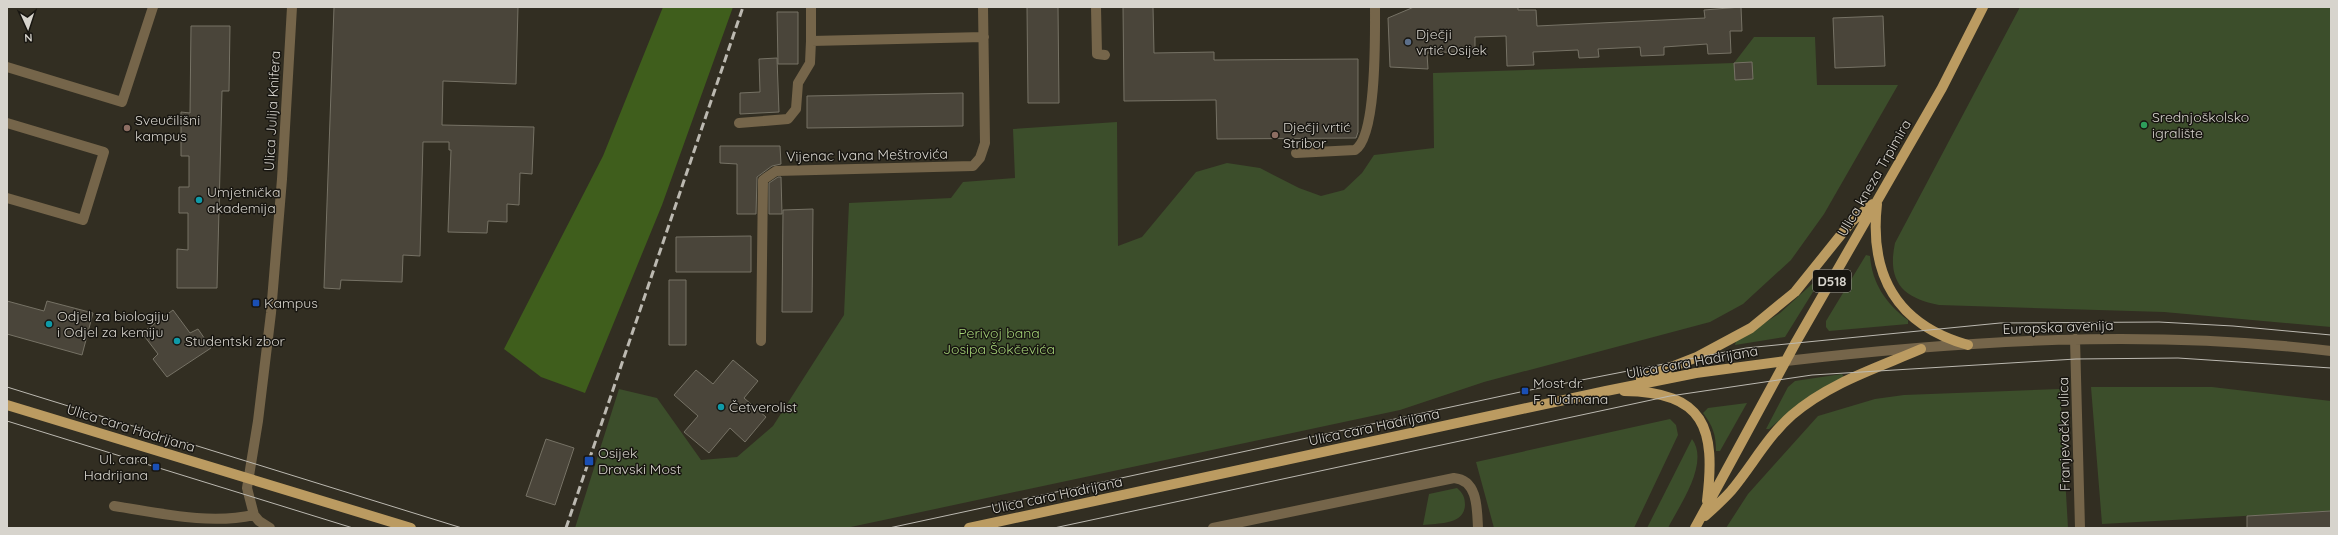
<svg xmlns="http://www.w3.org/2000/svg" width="2338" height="535" font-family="Quicksand,sans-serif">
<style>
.green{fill:#3c4e2b}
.forest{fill:#3f5e1c}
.building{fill:#4a453a;stroke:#767265}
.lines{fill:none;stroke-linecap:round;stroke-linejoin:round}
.minor{stroke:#75654a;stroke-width:10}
.major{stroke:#bb9b61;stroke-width:10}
.tram{stroke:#bcb9b1;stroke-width:1}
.rail{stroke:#bcb9b1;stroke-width:3;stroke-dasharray:8 4;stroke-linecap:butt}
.service-dot{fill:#5c6f8a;stroke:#181611;stroke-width:1.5}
.leisure-dot{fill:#2e9e5b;stroke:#181611;stroke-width:1.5}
.education-dot{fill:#8d6e63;stroke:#181611;stroke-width:1.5}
.culture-dot{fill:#0f9aa8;stroke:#181611;stroke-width:1.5}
.transit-dot{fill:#1a4fb4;stroke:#181611;stroke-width:1.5}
.labels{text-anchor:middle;stroke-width:3;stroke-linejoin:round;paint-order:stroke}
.shield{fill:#181611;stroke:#9e9b95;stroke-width:1}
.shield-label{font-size:13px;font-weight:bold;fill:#d7d4cd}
.poi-label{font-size:14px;fill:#d7d4cd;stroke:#181611;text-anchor:start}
.street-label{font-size:14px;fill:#d7d4cd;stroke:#181611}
.park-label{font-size:14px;fill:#a3d176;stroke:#181611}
</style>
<rect width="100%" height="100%" fill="#322e22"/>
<path class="green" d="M2020 7H2331V327L2164 312 1939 305C1902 298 1887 281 1895 243Z
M1754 37H1815L1817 85H1898L1824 214 1791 260 1743 304 1710 322 1484 382 1400 410 846 528H575L619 389 657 398 701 460 737 457 773 426 844 315 849 203 951 198 963 182 1015 178 1013 129 1117 122 1118 246 1142 237 1196 172 1227 163 1260 168 1299 188 1321 196 1344 190 1362 173 1374 155 1434 148 1433 73 1734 63Z
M1866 255 1870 256C1872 283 1886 304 1908 320V324L1829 331 1826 327V321Z
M1812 284H1815L1816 287 1785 337 1735 345 1736 341 1780 313Z
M1842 374 1844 377 1781 419 1769 429H1766L1788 387 1795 381Z
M2091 387H2212L2331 401V511L2102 524Z
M2060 389 2068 528H1726L1748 494 1818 416 1875 399 1904 395Z
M1747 403 1720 451H1716C1716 435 1713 426 1703 413L1708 408Z
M1670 419 1676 425 1678 435 1634 528H1494L1476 462Z
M1692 439C1710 463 1679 506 1668 528H1647Z
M1457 488C1463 493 1465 498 1465 505 1464 525 1439 523 1423 525L1429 494Z"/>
<path class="forest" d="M663 7H733L662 205 585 393 541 377 504 349 603 156Z"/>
<path class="building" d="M334 7H518L516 84 443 81 442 125 534 127 532 174 520 173 519 205 507 204V222L488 221 487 233 448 232 451 150H449V142H423L420 256 403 255 402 282 341 280 340 289 324 288Z
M1027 7H1058L1059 103H1028Z
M1123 7H1153L1154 53 1214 52V60L1358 59V132L1356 138 1217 139 1216 100 1124 101Z
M1414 7H1518V10H1536L1537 26 1705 18 1704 10 1741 7 1742 31H1730L1731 53 1708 54 1707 44 1664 47V55L1641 56 1640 47 1598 49 1599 57 1579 58 1578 50 1533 52 1534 65 1507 66 1506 36 1475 37V51L1427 53 1428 69 1390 67 1388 18Z
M777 12H798V64H778Z
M1883 16 1885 66 1835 68 1833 18Z
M191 26H230L229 91H222L217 288H177V249L188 250V213H179V187H189V156H181V112L190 113Z
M777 58 779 112 740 114V93L760 92 759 59Z
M1752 62 1753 79 1735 80 1734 63Z
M963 93V126L807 128V96Z
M720 146H780L781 164 772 166 757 177 756 214H737V164L720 163Z
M778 177H781L782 214H769V183Z
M813 209 812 312H782L783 210Z
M751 236V272H676V237Z
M669 280H686V345H669Z
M7 301 44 311 47 301 93 313 82 355 7 334Z
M173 310 190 333 198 329 211 348 167 377 153 359 158 354 142 333Z
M733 360 758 381 744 398 766 417 745 442 730 428 709 453 684 432 698 416 674 395 696 370 713 384Z
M546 439 574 448 555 505 526 496Z
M2331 511V528H2247V516Z"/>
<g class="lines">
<path class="minor" d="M811 7V41
M1096 7 1097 54 1105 55
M7 67 122 102 153 7
M7 123 104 152 83 220 7 198
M739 123 788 119 796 109 798 83 810 63 811 41 984 37
M1296 153 1355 150C1377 136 1375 34 1375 7
M2075 339 2080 528
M761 341 763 180 776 171 973 166 980 158 985 143 983 7
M1786 361C1967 340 2150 329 2331 351
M114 506C160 513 208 525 254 515
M270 528 259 521 254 515 247 488 258 421 271 313 282 179 292 7
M1213 528 1454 478C1478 480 1477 509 1478 528"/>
<path class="major" d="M1877 204C1869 275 1897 325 1968 345
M1641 379 1697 357 1751 328 1795 292 1852 221 1873 204
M1624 391C1705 392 1716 428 1707 501
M7 405 411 528
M1705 516C1714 508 1723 500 1731 491 1752 466 1767 437 1792 415 1829 383 1877 368 1921 349
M969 528 1606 391 1696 373 1786 361
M1695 528 1796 342 1942 88 1983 7"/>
<path class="tram" d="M7 387 462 528
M7 421 353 528
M889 528 1525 391 1746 348 2000 323 2159 322 2233 326 2331 335
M1054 528 1670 396 1812 375 2076 359 2178 358 2331 368"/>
<path class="rail" d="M566 528 743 7"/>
</g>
<circle class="service-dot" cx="1408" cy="42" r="4"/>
<circle class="leisure-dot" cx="2144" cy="125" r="4"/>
<g class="education-dot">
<circle cx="127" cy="128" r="4"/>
<circle cx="1275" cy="135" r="4"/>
</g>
<g class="culture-dot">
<circle cx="199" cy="200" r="4"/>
<circle cx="49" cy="324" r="4"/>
<circle cx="177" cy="341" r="4"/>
<circle cx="721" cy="407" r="4"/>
</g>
<g class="transit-dot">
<rect x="252" y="299" width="8" height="8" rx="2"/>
<rect x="1521" y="387" width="8" height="8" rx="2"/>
<rect x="584" y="456" width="10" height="10" rx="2"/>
<rect x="152" y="463" width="8" height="8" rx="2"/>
</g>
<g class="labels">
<rect class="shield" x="1813" y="270" width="38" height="22" rx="3"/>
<g class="shield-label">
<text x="1832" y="286">D518</text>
</g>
<g class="poi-label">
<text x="1416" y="39">Dječji<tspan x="1416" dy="16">vrtić Osijek</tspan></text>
<text x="2152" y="122">Srednjoškolsko<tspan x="2152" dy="16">igralište</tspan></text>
<text x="135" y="125">Sveučilišni<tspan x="135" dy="16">kampus</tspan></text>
<text x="1283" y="132">Dječji vrtić<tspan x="1283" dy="16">Stribor</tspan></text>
<text x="207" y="197">Umjetnička<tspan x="207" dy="16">akademija</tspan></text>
<text x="264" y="308">Kampus</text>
<text x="57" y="321">Odjel za biologiju<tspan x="57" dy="16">i Odjel za kemiju</tspan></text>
<text x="185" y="346">Studentski zbor</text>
<text x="1533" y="388">Most dr.<tspan x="1533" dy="16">F. Tuđmana</tspan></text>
<text x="729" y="412">Četverolist</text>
<text x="598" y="458">Osijek<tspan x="598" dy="16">Dravski Most</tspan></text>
<text x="148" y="464" text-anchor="end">Ul. cara<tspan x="148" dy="16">Hadrijana</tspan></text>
</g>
<g class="street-label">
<text transform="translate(272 111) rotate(-87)" y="5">Ulica Julija Knifera</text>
<text transform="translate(867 155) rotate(-1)" y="5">Vijenac Ivana Meštrovića</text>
<text transform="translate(1874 178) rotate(-60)" y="5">Ulica kneza Trpimira</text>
<text transform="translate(2058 327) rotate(-2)" y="5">Europska avenija</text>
<text transform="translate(1692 362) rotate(-10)" y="5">Ulica cara Hadrijana</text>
<text transform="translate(1374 427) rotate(-12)" y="5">Ulica cara Hadrijana</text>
<text transform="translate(131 428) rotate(17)" y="5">Ulica cara Hadrijana</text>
<text transform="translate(2064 434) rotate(-91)" y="5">Franjevačka ulica</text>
<text transform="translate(1057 495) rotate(-12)" y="5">Ulica cara Hadrijana</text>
</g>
<g class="park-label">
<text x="999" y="338">Perivoj bana<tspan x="999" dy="16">Josipa Šokčevića</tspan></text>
</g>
</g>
<rect width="2338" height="535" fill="none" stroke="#d7d4cd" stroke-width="16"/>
<g transform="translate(28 28) rotate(177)" stroke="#181611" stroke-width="3" paint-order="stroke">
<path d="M0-3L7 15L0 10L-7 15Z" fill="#d7d4cd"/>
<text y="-6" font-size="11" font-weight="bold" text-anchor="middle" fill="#d7d4cd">N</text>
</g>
</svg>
